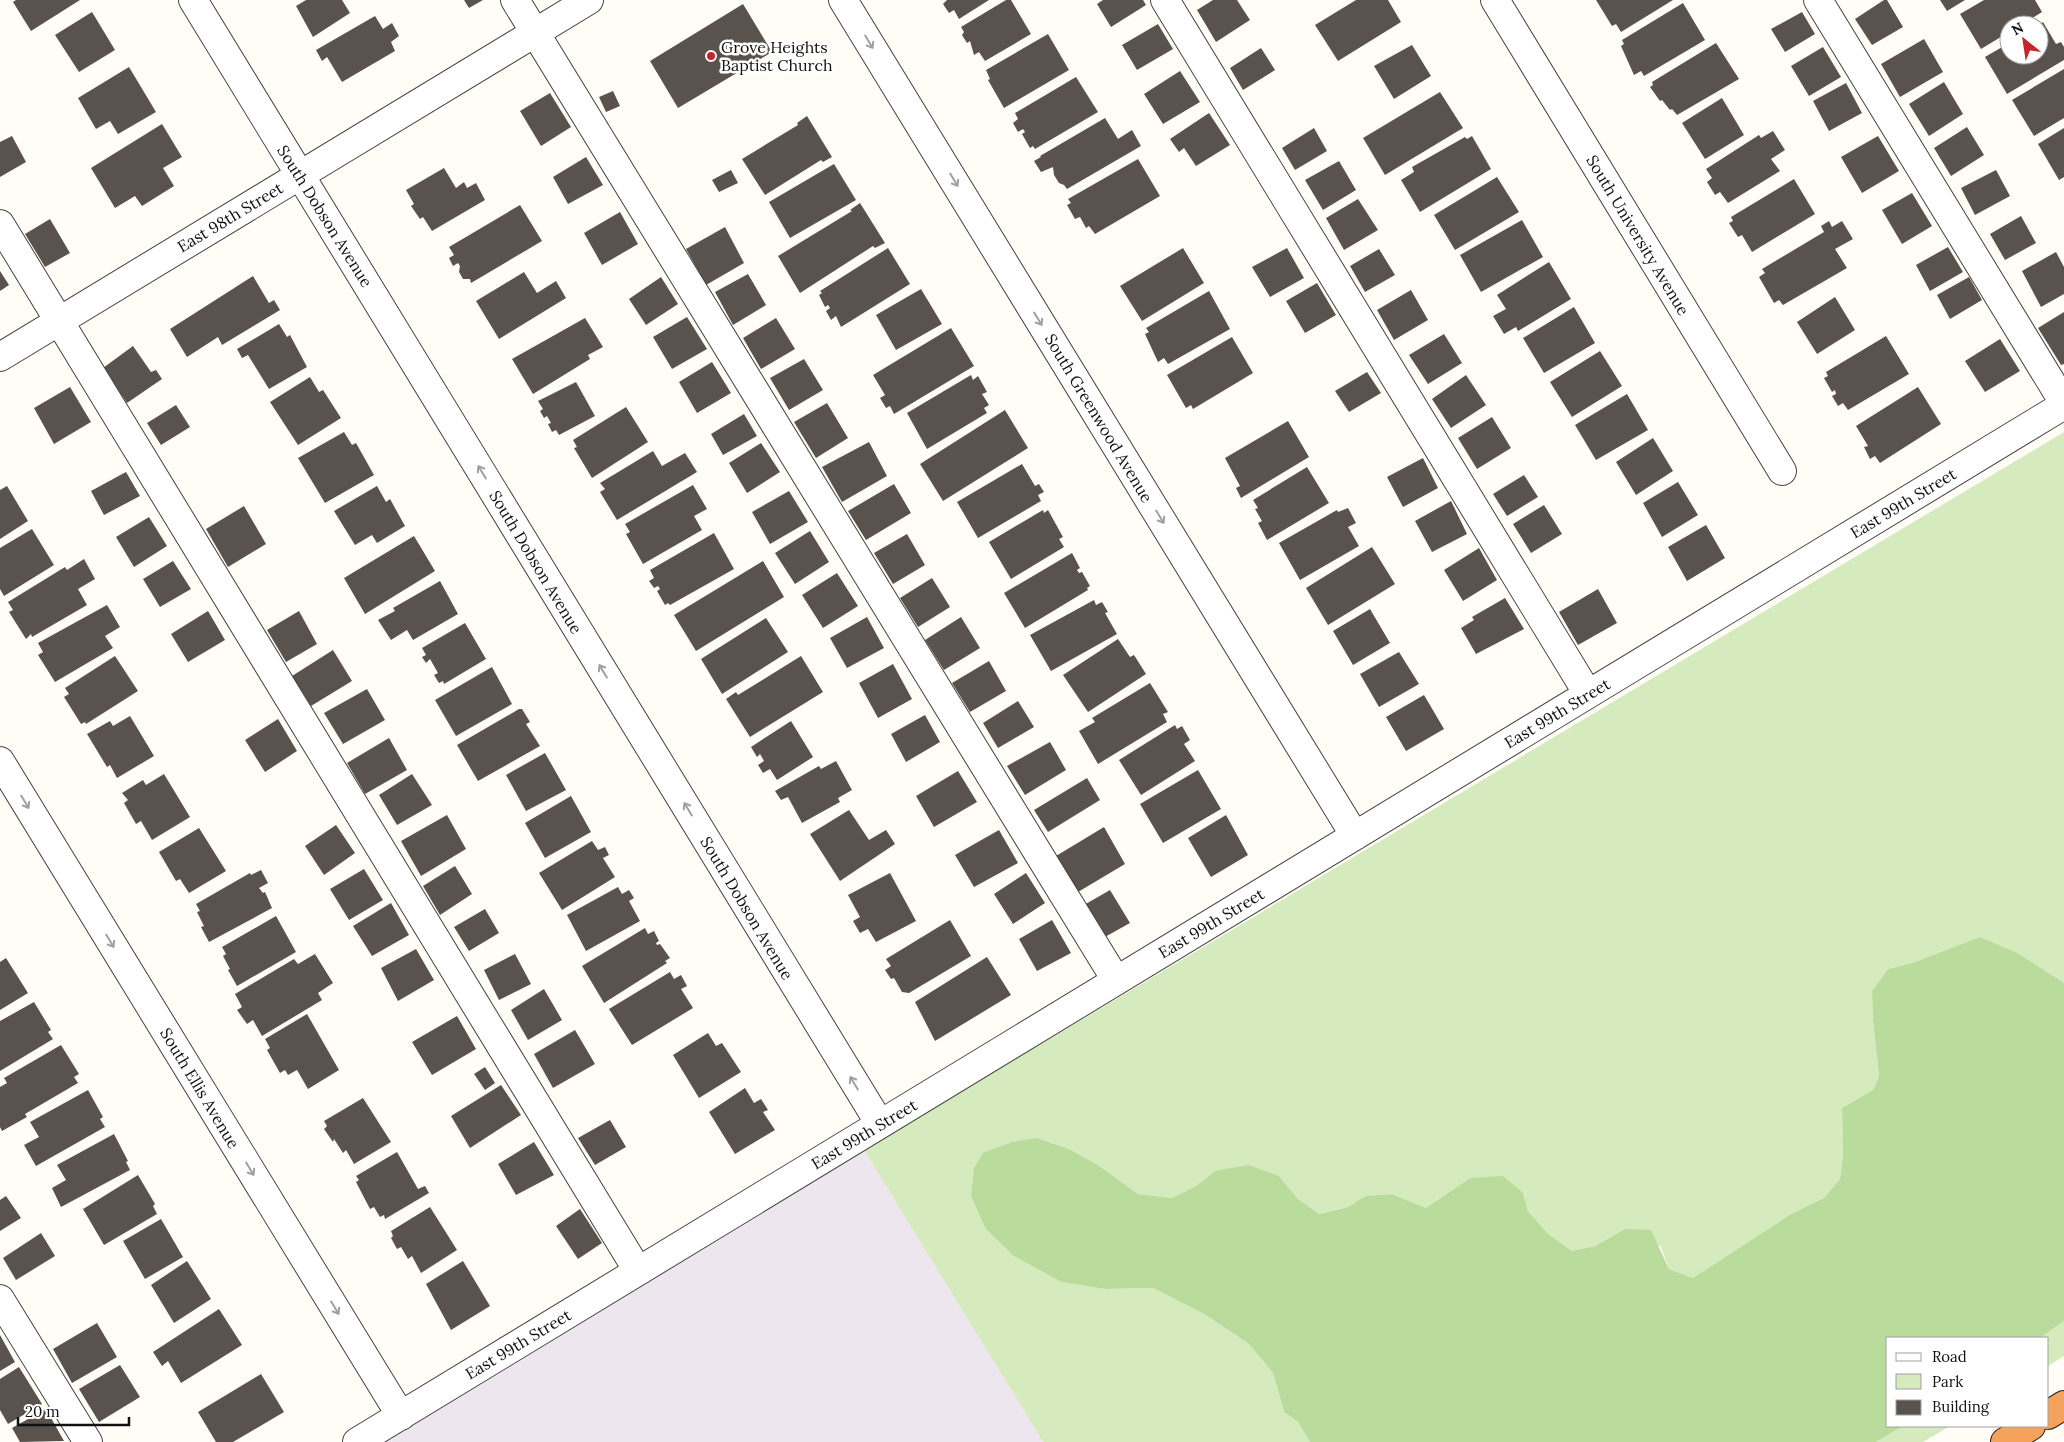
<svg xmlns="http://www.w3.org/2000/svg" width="2064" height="1442" font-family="Lora,serif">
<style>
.industrial{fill:#eee6ef}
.green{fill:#d5ebbd}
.forest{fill:#b9dc9c}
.building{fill:#5a524d}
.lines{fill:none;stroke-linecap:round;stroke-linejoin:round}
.minor-casing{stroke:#444;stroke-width:30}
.highway-casing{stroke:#222;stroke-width:30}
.minor{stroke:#fff;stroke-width:28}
.highway{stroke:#f5a25d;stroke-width:28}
.oneway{stroke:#a0a0a0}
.poi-dot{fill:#c4262e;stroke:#fff;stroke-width:2}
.labels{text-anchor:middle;stroke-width:5;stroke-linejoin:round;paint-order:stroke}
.poi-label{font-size:16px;fill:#111;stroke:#fff;text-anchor:start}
.street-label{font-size:16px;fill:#111;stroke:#fff}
</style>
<rect width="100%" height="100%" fill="#fffdf5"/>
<path class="industrial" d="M864 1150 1043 1442H383Z"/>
<path class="green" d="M2064 432V983L1980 937 1912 963 1888 969 1872 991 1873 1021 1879 1076 1873 1090 1842 1108 1843 1156 1840 1179 1824 1198 1791 1214 1693 1278 1669 1269 1661 1247 1625 1229 1595 1246 1572 1251 1547 1233 1528 1211 1523 1193 1470 1178 1426 1208 1392 1194 1365 1196 1348 1207 1318 1214 1298 1199 1279 1176 1215 1171 1196 1186 1172 1198 1138 1194 1098 1165 1069 1149 1037 1138 1107 1289 1153 1288 1204 1314 1249 1344 1273 1373 1284 1412 1298 1422 1310 1442H1043L864 1150Z
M2064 1321V1356L2048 1366V1338H2040Z
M1903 1426H1950L1923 1442H1876Z"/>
<path class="forest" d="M1980 937 2017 953 2064 983V1321L2040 1338H1888V1426H1903L1876 1442H1310L1298 1422 1284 1412 1273 1373 1249 1344 1204 1314 1153 1288 1107 1289 1062 1282 1014 1256 986 1229 971 1196 974 1168 983 1153 1012 1142 1037 1138 1069 1149 1098 1165 1138 1194 1172 1198 1196 1186 1215 1171 1248 1165 1279 1176 1298 1199 1319 1214 1348 1207 1365 1196 1392 1194 1426 1208 1470 1178 1503 1176 1523 1193 1528 1211 1547 1233 1572 1251 1595 1246 1625 1229 1651 1230 1669 1269 1693 1278 1791 1214 1824 1198 1840 1179 1843 1156 1842 1108 1873 1090 1879 1076 1873 1021 1872 991 1888 969 1912 963Z"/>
<path class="building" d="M16 0H80L31 31 13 2Z
M306 0H342L350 13 313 37 296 6Z
M464 0H483L469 8Z
M947 0H989L959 19 954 10 949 13 943 4Z
M1006 0H1011L1031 34 985 61 979 52 974 55 970 41 967 43 962 35 964 32 961 27Z
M1103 0H1143L1146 5 1111 27 1097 4Z
M1213 0H1237L1250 20 1216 42 1197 10Z
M1356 0H1388L1401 22 1338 61 1315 25Z
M1596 0H1673L1621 32 1616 24 1612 26Z
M1884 0H1887L1903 27 1872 45 1855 19Z
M1940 0H1965L1947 11Z
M1984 0H2035L2042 12 2021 25H2009V32L1981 49 1960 14Z
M1683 3 1705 40 1644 76 1641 71 1634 75 1621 46 1624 44 1622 40Z
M743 4 772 52 678 108 650 61Z
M92 12 115 50 79 72 55 35Z
M1802 12 1815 34 1785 52 1771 29Z
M375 16 383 29 392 23 399 36 391 42 395 51 342 82 327 57 322 61 316 50Z
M2043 22 2056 44 2061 42 2064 47V60L2007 94 1985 57 2009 43V55H2039V25Z
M1158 24 1173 49 1137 70 1122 45Z
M1048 34 1069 70 1004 108 988 80 990 79 986 70Z
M1924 39 1943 72 1900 97 1881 64Z
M1716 43 1739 79 1677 115 1672 109 1670 110 1662 100 1660 101 1650 87 1653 85 1652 82Z
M1412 45 1431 76 1394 99 1374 66Z
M1823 47 1841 77 1809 96 1791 66Z
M1261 48 1275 70 1243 90 1230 68Z
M129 67 156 112 118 134 110 121 96 129 78 98Z
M2064 69V118L2034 136 2012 100Z
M1180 71 1200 102 1163 124 1144 94Z
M1076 77 1098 112 1035 149 1033 146 1030 148 1022 134 1025 132 1023 129 1018 132 1013 123 1018 119 1015 113Z
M1944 82 1963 114 1929 136 1909 104Z
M1846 83 1862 113 1829 131 1813 101Z
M613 91 620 106 606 112 599 97Z
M1440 92 1463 128 1385 175 1363 138Z
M550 93 571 127 541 146 520 111Z
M1722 98 1744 135 1705 159 1682 123Z
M1209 113 1230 145 1196 166 1184 148 1179 152 1170 139Z
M807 116 832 157 823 162 821 160 765 195 742 159 798 125 797 123Z
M1105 118 1118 139 1132 130 1141 146 1067 189 1064 185 1059 183 1054 175 1053 167 1041 172 1034 161 1041 157 1040 156Z
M162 124 182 157 163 168 174 186 142 206 135 196 115 208 91 168Z
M1967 127 1984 155 1951 176 1934 148Z
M1314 128 1327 151 1295 170 1282 148Z
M2064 128V177L2059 180 2038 144Z
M1773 131 1785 150 1771 159 1780 171 1728 203 1720 192 1715 195 1707 182 1712 178 1706 169 1759 135 1761 138Z
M12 136 26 162 0 177V142Z
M1472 136 1491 169 1420 212 1401 180 1414 172 1412 167 1465 137 1467 139Z
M1878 136 1899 171 1862 193 1841 157Z
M586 157 603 185 568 204 553 177Z
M1138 159 1160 196 1095 234 1089 226 1086 228 1080 217 1075 219 1067 205 1071 203 1068 199Z
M1339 161 1356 190 1323 210 1305 180Z
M834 164 856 200 790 238 769 202Z
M444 168 456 188 464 182 467 188 476 183 485 200 432 231 423 217 420 219 411 206 414 204 406 190Z
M731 170 738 183 719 192 712 180Z
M1996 170 2010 196 1975 215 1961 188Z
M1497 177 1519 212 1455 250 1434 215Z
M1794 179 1815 214 1752 252 1742 235 1738 237 1729 223 1733 221 1731 217Z
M1912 193 1932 226 1902 244 1882 210Z
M1358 199 1378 230 1344 250 1326 218Z
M860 203 885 243 875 248 873 246 800 293 778 256 852 211 850 210Z
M520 205 542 241 471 283 470 279H463L459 272 460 266 458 263 453 266 449 258 454 255 449 247Z
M620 212 638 244 602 265 584 233Z
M2021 216 2036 243 2005 260 1990 234Z
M50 219 70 253 45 267 25 234Z
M1522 220 1543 257 1481 292 1460 255Z
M1829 221 1832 227 1842 221 1853 239 1835 249 1847 268 1783 305 1779 300 1774 303 1759 277 1765 273 1762 269 1824 232 1821 226Z
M725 227 744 263 706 285 686 249Z
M1948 247 1963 272 1930 291 1916 265Z
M888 248 910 284 841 327 836 316 831 320 826 311 830 308 828 305 825 307 819 295 822 293 820 291Z
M1183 248 1204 283 1142 321 1120 286Z
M1287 248 1304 278 1270 297 1252 267Z
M1379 249 1395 275 1365 292 1350 266Z
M2056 252 2064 267V294L2041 307 2022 271Z
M1549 262 1571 299 1518 331 1516 327 1504 334 1493 316 1506 309 1497 295Z
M0 271 9 285 0 291Z
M524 272 537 293 556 281 566 298 499 339 476 301Z
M748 274 766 305 733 325 715 292Z
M253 276 269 303 274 300 280 310 222 345 218 337 187 357 170 329Z
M661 277 678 304 646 325 629 299Z
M1969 277 1982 300 1950 319 1937 295Z
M1317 283 1336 315 1305 333 1286 301Z
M921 289 942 324 896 350 876 315Z
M1411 290 1428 320 1394 340 1377 310Z
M1209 291 1230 329 1168 364 1164 358 1158 362 1145 334 1149 332 1146 328Z
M1835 297 1855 330 1817 354 1797 322Z
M1574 307 1595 343 1544 373 1523 338Z
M2064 312V364L2061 365 2038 328Z
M687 317 707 349 672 369 653 337Z
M585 318 603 347 588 355 590 359 533 394 512 359Z
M776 318 795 349 761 369 743 338Z
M279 324 287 337 290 335 307 367 269 389 248 355 242 358 237 349Z
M951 328 974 366 894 414 890 406 886 408 880 398 885 395 873 375Z
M1444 334 1462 363 1428 384 1409 355Z
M1886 336 1909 374 1848 410 1843 403 1838 406 1832 396 1836 394 1835 390 1832 392 1824 378 1828 376 1826 372Z
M1232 337 1253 373 1193 409 1191 405 1186 408 1167 375Z
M2000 339 2020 371 1985 392 1965 361Z
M133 346 151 372 156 370 162 379 127 403 103 368Z
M1600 351 1622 386 1572 417 1550 382Z
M804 359 823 390 789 410 770 378Z
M712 362 731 393 697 413 679 382Z
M1367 372 1381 393 1349 412 1335 391Z
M971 375 973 380 978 376 987 392 982 394 989 405 984 408 987 413 927 449 907 413Z
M1466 375 1486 405 1451 428 1432 399Z
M310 377 319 392 323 390 341 418 298 445 270 402Z
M576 382 595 416 559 435 556 430 552 432 548 424 551 423 547 416 544 418 540 411 543 409 538 401Z
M70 387 91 422 54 444 34 408Z
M1918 387 1941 424 1880 463 1875 456 1870 459 1864 447 1868 446 1856 426Z
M1627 394 1648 430 1596 460 1575 425Z
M827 403 848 438 816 458 794 422Z
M176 405 190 427 161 445 147 423Z
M626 407 648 442 592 478 574 448 577 447 573 440Z
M1005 410 1028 448 943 501 920 464Z
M744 414 757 436 723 455 711 434Z
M1492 417 1511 448 1477 469 1458 438Z
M1288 421 1309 457 1241 498 1236 488 1240 486 1225 458Z
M344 432 352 445 356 443 374 475 325 503 298 458Z
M1653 438 1673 471 1636 495 1616 462Z
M869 442 887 476 842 502 822 467Z
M761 443 780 472 747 493 729 463Z
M653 451 662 466 685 453 697 472 617 520 600 492 605 489 600 483Z
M1423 458 1438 488 1403 507 1387 477Z
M1022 464 1035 486 1039 484 1044 492 1038 495 1041 501 978 538 957 502Z
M1307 467 1329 503 1267 540 1258 523 1262 521 1255 509 1258 508 1253 500Z
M126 472 140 496 104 515 91 491Z
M1524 475 1538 497 1507 516 1493 494Z
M1678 482 1698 515 1662 537 1643 503Z
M894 484 911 513 866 540 848 511Z
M693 485 707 509 694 516 702 530 643 564 626 534 630 532 625 524Z
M7 486 28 521 0 539V490Z
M377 486 386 502 390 499 405 526 377 543 372 535 355 545 334 511Z
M789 491 808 522 770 544 752 512Z
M1451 501 1467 534 1432 552 1415 521Z
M1544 505 1562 534 1531 553 1513 524Z
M244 506 266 544 228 567 206 529Z
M1348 508 1356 523 1348 527 1359 546 1300 580 1279 543 1337 510 1338 512Z
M1043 510 1044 513 1048 510 1063 537 1059 539 1064 547 1011 579 989 542Z
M149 517 167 546 134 567 116 537Z
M1706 525 1725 558 1687 581 1668 547Z
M32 529 54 565 4 596 0 589V548Z
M810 531 829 562 795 584 775 553Z
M714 533 734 569 670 605 668 603 665 605 657 591 660 589 658 586 654 588 649 581 654 578 650 570Z
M907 534 925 565 893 584 874 553Z
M414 536 435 571 365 614 344 578Z
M1372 547 1395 584 1328 625 1306 588Z
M1479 548 1497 580 1463 601 1444 570Z
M1072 553 1080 568 1077 570 1079 573 1082 572 1090 586 1087 588 1088 590 1025 628 1004 593Z
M84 559 95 579 78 589 87 605 32 637 31 634 26 639 9 612 13 610 8 602 65 567 67 570Z
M173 561 191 589 160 607 143 579Z
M763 561 784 597 696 651 674 615Z
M837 573 858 606 823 628 802 595Z
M932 578 950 607 918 627 900 598Z
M440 581 458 614 413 640 407 630 391 640 378 620 395 611 393 608Z
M1598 589 1617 623 1578 645 1559 612Z
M1505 598 1524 629 1476 654 1461 628 1474 620 1472 617Z
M1094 600 1096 605 1102 602 1108 612 1105 613 1117 634 1051 671 1030 635Z
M107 605 120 627 105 636 113 648 55 682 38 655 43 652 38 643Z
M1370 609 1390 643 1353 665 1333 631Z
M208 611 225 640 188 662 171 634Z
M299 611 317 644 286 662 267 630Z
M867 617 884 648 847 668 830 638Z
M961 617 980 648 944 670 925 640Z
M766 618 788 652 722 694 701 659Z
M465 623 486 659 444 684 443 681 439 683 434 675 438 673 430 659 426 663 422 657 426 655 422 648Z
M1118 639 1130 657 1134 655 1146 674 1088 712 1063 675Z
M333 650 352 681 311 706 292 676Z
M1399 652 1419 684 1379 707 1360 674Z
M115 656 138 691 86 724 85 722 81 724 64 697 69 694 65 688Z
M801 656 823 692 750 737 726 699 736 692 738 695Z
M989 661 1006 691 970 712 952 683Z
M893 664 912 699 878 718 859 683Z
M492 667 512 704 456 736 435 700Z
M1150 683 1168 712 1163 714 1167 722 1098 764 1079 731 1095 722 1092 718Z
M367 689 385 720 343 744 324 713Z
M1424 695 1444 729 1406 751 1386 717Z
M1018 701 1034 727 998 748 983 723Z
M519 709H522L530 722 526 724 540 746 478 781 457 745Z
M925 715 940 742 906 762 891 734Z
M130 716 154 756 117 778 110 765 107 767 87 734 110 721 113 726Z
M278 719 297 751 265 772 245 740Z
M791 721 813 757 777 780 770 769 763 773 758 765 764 761 760 754 757 757 751 747Z
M1175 725 1177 729 1182 726 1190 740 1184 744 1195 761 1141 795 1119 760Z
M389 738 407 770 365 794 347 763Z
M1050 742 1066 770 1025 795 1007 766Z
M545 753 566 790 526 811 506 775Z
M836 761 852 790 838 798 840 802 802 823 788 797 781 800 775 791 819 766 821 769Z
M1198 770 1221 809 1163 843 1140 804Z
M958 771 977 802 934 827 916 796Z
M164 774 190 817 152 840 141 821 136 824 124 803 128 800 122 793 143 780 146 785Z
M412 774 432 805 397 825 379 795Z
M1087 778 1100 800 1048 832 1034 810Z
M571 796 591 832 545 858 525 823Z
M849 810 869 840 886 830 895 844 840 881 810 834Z
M447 815 466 849 421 876 401 841Z
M1226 815 1248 855 1211 877 1188 838Z
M336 825 355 853 324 875 305 846Z
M1104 827 1125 864 1078 892 1056 856Z
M199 828 226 871 189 893 180 879 176 881 159 852Z
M999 830 1018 863 974 887 955 855Z
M592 841 598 850 605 847 609 855 603 858 615 877 562 910 539 873Z
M455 866 472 894 440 915 423 886Z
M364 869 383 900 349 920 330 889Z
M261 870 268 883 259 888 263 893 265 892 272 908 209 942 201 927 204 926 197 912 200 911 196 904 250 873 251 875Z
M890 873 916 921 876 942 868 929 860 933 853 921 860 917 848 895Z
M1026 873 1045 903 1013 924 994 894Z
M618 887 622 894 629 890 634 898 629 901 640 921 586 951 567 915Z
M1110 890 1130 923 1103 938 1084 905Z
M391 903 409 935 372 956 353 926Z
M485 909 499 933 469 951 454 927Z
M276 916 296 952 237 986 228 970 230 969 223 956 226 954 222 947Z
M950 920 971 956 909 993 902 992 894 978 891 979 885 970 891 966 886 959Z
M1052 920 1071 953 1037 971 1019 939Z
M645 928 648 934 654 931 659 941 656 943 657 945 660 944 670 958 665 961 667 963 604 1003 582 966Z
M416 949 434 980 398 1001 381 968Z
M315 954 333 983 318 993 322 1000 262 1036 253 1020 247 1024 237 1010 242 1007 235 994 294 959 298 964Z
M515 954 531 984 499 1000 484 970Z
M987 957 1011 995 935 1041 915 1002Z
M6 958 28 993 0 1010V962Z
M670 972 674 979 681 975 687 986 681 989 693 1008 632 1045 609 1009Z
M544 989 562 1020 528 1040 511 1010Z
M34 1002 51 1030 48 1032 53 1039 0 1071V1021Z
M307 1014 339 1070 308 1089 297 1070 288 1075 285 1070 280 1073 267 1050 270 1048 265 1039Z
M457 1016 476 1049 432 1075 412 1042Z
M575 1030 595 1064 553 1088 534 1054Z
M708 1033 716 1046 722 1043 741 1072 699 1098 673 1055Z
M61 1045 79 1074 74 1077 78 1083 25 1114 27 1117 2 1131 0 1127V1087L7 1083 4 1078Z
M485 1067 495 1083 485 1090 474 1074Z
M501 1085 521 1115 470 1148 451 1116Z
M745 1088 754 1103 761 1099 768 1110 763 1112 775 1130 735 1154 709 1112Z
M88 1090 103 1117 100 1119 105 1127 36 1166 24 1145 39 1137 30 1122Z
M363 1098 391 1142 354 1164 346 1150 343 1153 334 1139 333 1142 324 1129 327 1126 324 1121Z
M610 1120 626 1147 595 1165 578 1138Z
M114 1134 128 1161 126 1162 130 1170 61 1207 52 1188 66 1180 57 1165Z
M534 1142 554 1175 516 1195 498 1164Z
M397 1152 418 1189 425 1186 429 1193 385 1219 384 1215 380 1217 374 1207 370 1209 356 1182 359 1180 356 1176Z
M138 1175 155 1204 153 1206 157 1214 104 1245 83 1209Z
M6 1196 21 1218 0 1231V1200Z
M430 1207 457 1250 421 1273 412 1256 408 1259 401 1247 397 1249 391 1238 393 1236 391 1231Z
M580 1209 602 1243 578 1259 556 1226Z
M161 1219 183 1257 145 1279 123 1241Z
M41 1233 55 1256 16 1280 3 1258Z
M187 1261 211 1299 174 1323 151 1285Z
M463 1261 490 1306 451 1330 426 1284Z
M219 1309 242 1345 181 1383 168 1361 162 1366 153 1352Z
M97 1323 117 1357 72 1383 53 1349Z
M0 1335 15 1362 0 1371Z
M120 1365 140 1397 99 1422 79 1389Z
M19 1367 42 1404 8 1424 0 1410V1379Z
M261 1374 284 1412 233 1442H216L198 1412Z
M46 1409 64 1441 20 1442 12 1428Z"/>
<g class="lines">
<g class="minor-casing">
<path id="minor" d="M193 0 880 1124
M515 0 1116 980
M843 0 1355 836
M1165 0 1588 694
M1495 0 1782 471
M1818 0 2064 403
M0 224 638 1271
M0 357 589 0
M0 761 401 1416
M0 1299 88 1442
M357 1442 2064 405"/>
</g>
<g class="highway-casing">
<path id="highway" d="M2048 1415 2064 1405
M2005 1442 2031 1426"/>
</g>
<use href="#minor" class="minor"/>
<use href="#highway" class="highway"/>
</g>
<defs><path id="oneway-shaft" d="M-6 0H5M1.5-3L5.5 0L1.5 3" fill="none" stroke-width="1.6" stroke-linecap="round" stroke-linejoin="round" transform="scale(1.25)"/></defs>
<g class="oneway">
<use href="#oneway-shaft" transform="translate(869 42) rotate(59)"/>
<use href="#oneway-shaft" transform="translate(954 180) rotate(59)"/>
<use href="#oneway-shaft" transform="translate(1038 319) rotate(59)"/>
<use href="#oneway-shaft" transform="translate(482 472) rotate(-121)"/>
<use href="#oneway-shaft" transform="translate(1160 517) rotate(59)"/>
<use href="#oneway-shaft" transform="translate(603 671) rotate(-121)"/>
<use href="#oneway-shaft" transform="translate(25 802) rotate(59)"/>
<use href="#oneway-shaft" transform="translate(688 809) rotate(-121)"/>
<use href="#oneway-shaft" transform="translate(110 941) rotate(59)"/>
<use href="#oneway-shaft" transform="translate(854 1083) rotate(-121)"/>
<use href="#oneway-shaft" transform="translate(250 1169) rotate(59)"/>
<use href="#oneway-shaft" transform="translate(335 1308) rotate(59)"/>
</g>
<circle class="poi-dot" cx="711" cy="56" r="5"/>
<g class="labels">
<g class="poi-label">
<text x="721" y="53">Grove Heights<tspan x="721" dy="18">Baptist Church</tspan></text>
</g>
<g class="street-label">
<text transform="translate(325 216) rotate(58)" y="6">South Dobson Avenue</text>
<text transform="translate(230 217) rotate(-31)" y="6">East 98th Street</text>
<text transform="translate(1638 235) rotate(59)" y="6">South University Avenue</text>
<text transform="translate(1099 418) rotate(59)" y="6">South Greenwood Avenue</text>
<text transform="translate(1903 503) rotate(-31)" y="6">East 99th Street</text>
<text transform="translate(536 562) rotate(59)" y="6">South Dobson Avenue</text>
<text transform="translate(1557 713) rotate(-31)" y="6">East 99th Street</text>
<text transform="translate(747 908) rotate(59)" y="6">South Dobson Avenue</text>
<text transform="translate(1211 923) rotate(-31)" y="6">East 99th Street</text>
<text transform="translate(200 1088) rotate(59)" y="6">South Ellis Avenue</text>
<text transform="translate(864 1134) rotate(-31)" y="6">East 99th Street</text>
<text transform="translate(518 1344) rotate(-31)" y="6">East 99th Street</text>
</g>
</g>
<rect x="1886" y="1337" width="162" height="90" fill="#ffffff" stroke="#a0a0a0"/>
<rect x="1896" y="1353" width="25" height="8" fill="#ffffff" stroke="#a0a0a0"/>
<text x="1932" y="1362" font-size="15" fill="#111111">Road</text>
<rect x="1896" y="1374" width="25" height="15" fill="#d5ebbd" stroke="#a0a0a0"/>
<text x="1932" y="1387" font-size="15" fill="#111111">Park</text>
<rect x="1896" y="1400" width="25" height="15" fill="#5a524d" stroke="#a0a0a0"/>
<text x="1932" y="1412" font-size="15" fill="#111111">Building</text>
<g transform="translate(2024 40) rotate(330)"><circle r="24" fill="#ffffff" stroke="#a0a0a0"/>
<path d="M0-4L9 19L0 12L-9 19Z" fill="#c4262e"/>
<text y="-8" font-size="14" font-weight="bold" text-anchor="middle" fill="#111111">N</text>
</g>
<path d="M18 1417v8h111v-8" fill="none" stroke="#111111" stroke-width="2.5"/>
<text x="25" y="1417" font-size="15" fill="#111111" stroke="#ffffff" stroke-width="4" paint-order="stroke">20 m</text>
</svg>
